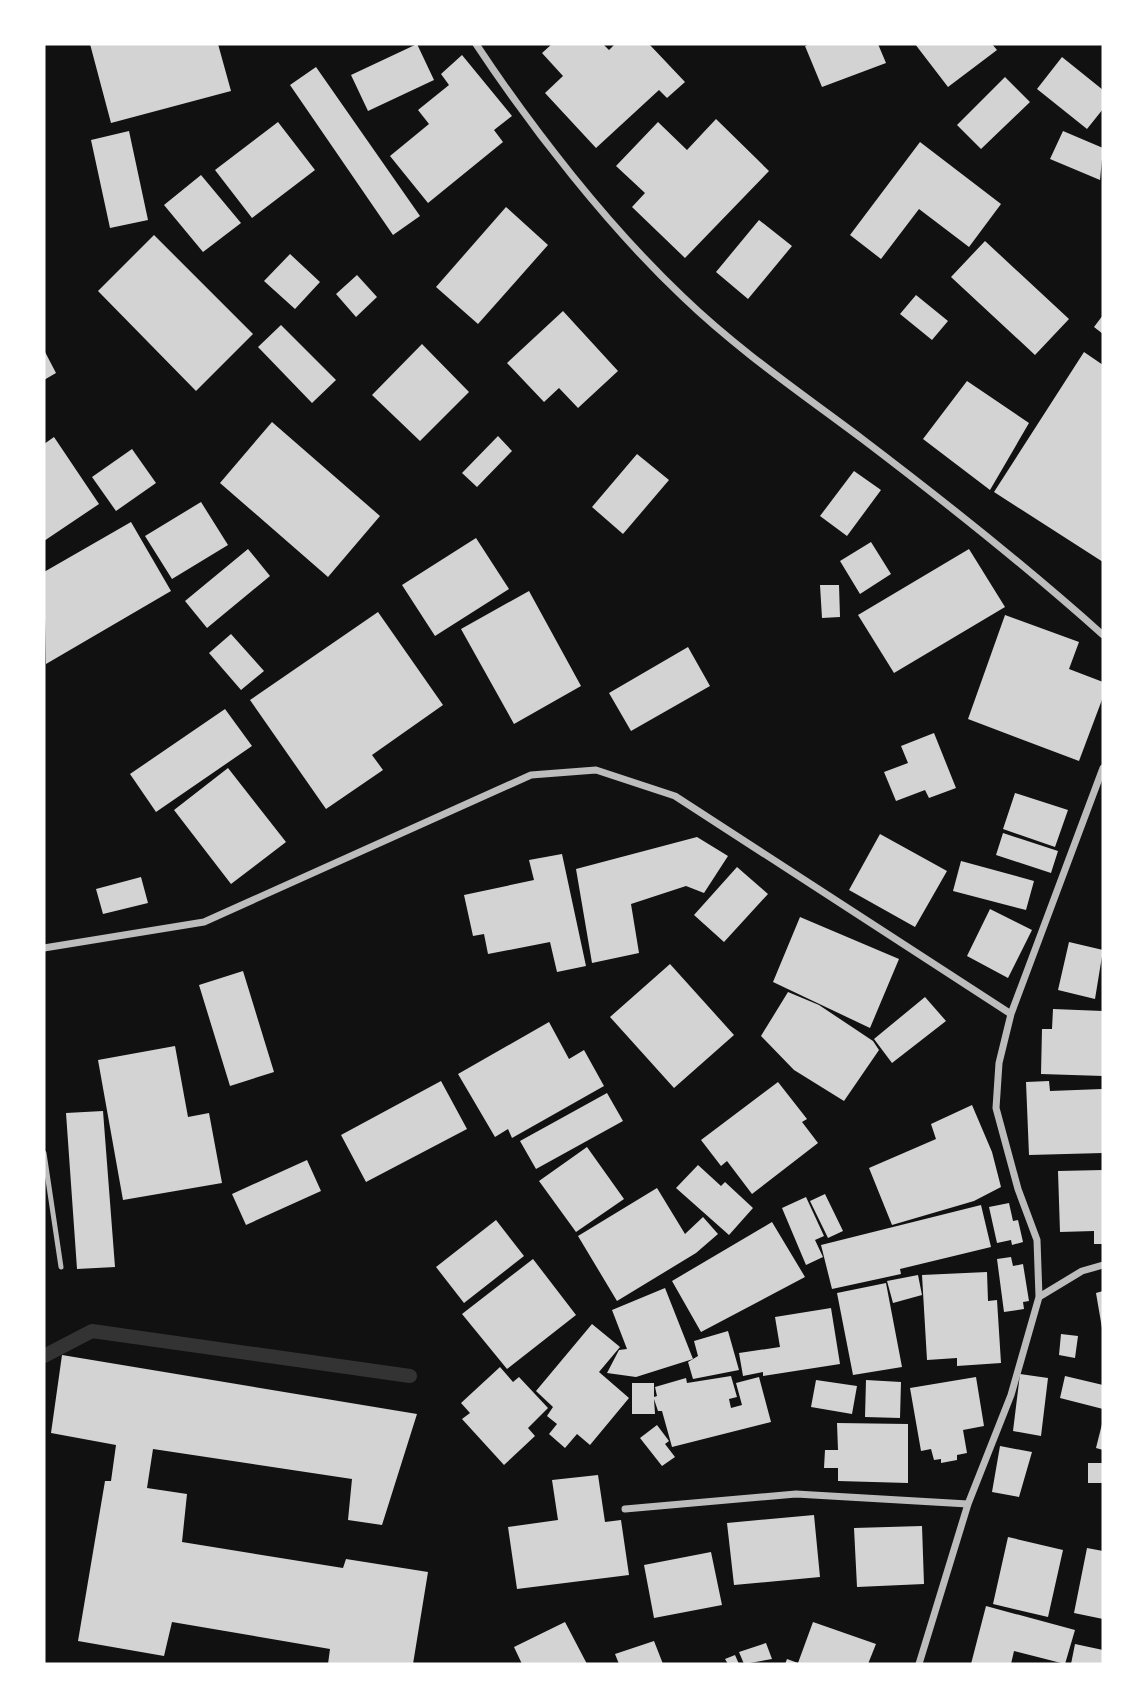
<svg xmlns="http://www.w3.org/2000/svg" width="1147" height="1708" font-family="Signika,sans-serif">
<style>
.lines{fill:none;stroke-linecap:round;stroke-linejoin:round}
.stream{stroke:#333;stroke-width:14}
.building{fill:#d3d3d3}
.service{stroke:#bcbcbc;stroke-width:5}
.minor{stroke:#bcbcbc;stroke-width:7}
</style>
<rect width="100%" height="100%" fill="#111"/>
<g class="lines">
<path class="stream" d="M44 1356 92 1331 410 1376"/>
</g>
<path class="building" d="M90 44H218L231 91 111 123Z
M417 44 434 80 368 111 351 75Z
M552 44H603L609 50 615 44H649L685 82 667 98 659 90 596 148 545 93 563 76 542 53Z
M810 44H878L886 63 822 87 805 46Z
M915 44H992L997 50 948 87Z
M462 55 512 116 494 130 503 142 428 203 390 156 429 124 418 110 449 85 441 74Z
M1062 57 1103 90V109L1087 129 1037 89Z
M316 67 420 216 393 235 290 85Z
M1005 77 1030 102 981 149 957 125Z
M716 119 769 171 685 258 632 207 645 193 616 166 658 122 687 150Z
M278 122 315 170 252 218 215 170Z
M129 131 148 220 110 228 91 140Z
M1063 131 1103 148 1100 180 1050 159Z
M920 142 1001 204 969 247 919 209 881 259 850 235Z
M201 175 241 223 203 252 164 205Z
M506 207 548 245 478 324 436 287Z
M759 220 792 246 748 299 716 272Z
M154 235 253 334 196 391 98 291Z
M985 241 1069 319 1035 355 951 277Z
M290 254 320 282 295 309 264 281Z
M357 275 377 297 356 317 336 294Z
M916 295 948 321 932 340 900 314Z
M563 311 618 371 578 408 559 388 544 402 507 363Z
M1103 315V334L1094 327Z
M281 325 336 380 312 403 258 347Z
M422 344 469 392 420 441 372 395Z
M44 350 56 373 44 380Z
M1084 352 1103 365V562L994 492Z
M967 381 1029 423 990 490 923 439Z
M272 422 380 516 328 577 220 483Z
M498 436 512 451 477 487 462 473Z
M54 437 99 504 44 541V444Z
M132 449 156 483 116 511 92 477Z
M637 454 669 480 623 534 592 507Z
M854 471 881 490 847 536 820 516Z
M201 502 228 545 172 579 145 536Z
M131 522 171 591 46 664 44 572Z
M476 538 509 589 435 636 402 585Z
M871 542 891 574 860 594 840 561Z
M248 549 270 576 207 628 185 601Z
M969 549 1005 607 894 673 858 615Z
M820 585H839L840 617 822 618Z
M529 591 581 686 514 724 461 629Z
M378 612 443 705 372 755 383 770 326 809 250 700Z
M1005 615 1079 642 1069 669 1103 682V697L1079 761 968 719Z
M231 634 264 671 241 690 209 653Z
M688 647 710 686 631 731 609 693Z
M225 709 252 746 156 812 130 774Z
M934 733 956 788 929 798 925 790 896 801 884 772 908 763 901 746Z
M228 768 286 842 231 884 174 810Z
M1015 793 1068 810 1055 847 1003 829Z
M1003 833 1058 851 1051 873 996 855Z
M880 834 947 871 915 927 849 890Z
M697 837 728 856 704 893 686 886 631 904 639 953 592 963 576 869Z
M562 854 586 966 557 972 550 942 488 954 484 934 473 936 464 895 534 880 529 860Z
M961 861 1034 881 1026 910 953 891Z
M737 867 768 894 724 942 694 915Z
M141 877 148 903 103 914 96 889Z
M990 909 1032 930 1008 978 967 956Z
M800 917 899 959 870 1028 773 982Z
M1069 942 1103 950 1095 999 1058 990Z
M670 964 734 1035 674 1088 610 1017Z
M243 971 274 1072 230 1086 199 985Z
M788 992 819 1005 873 1041 879 1050 844 1101 794 1070 761 1036Z
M925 997 946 1021 892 1063 874 1039Z
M1053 1009 1103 1011V1076L1041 1074 1042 1029H1052Z
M549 1022 569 1059 584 1050 604 1086 512 1138 508 1129 495 1137 458 1074Z
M175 1046 188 1117 209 1113 222 1183 123 1200 98 1060Z
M441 1081 467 1129 366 1182 341 1135Z
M1049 1081 1050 1091 1102 1089 1103 1153 1029 1155 1026 1082Z
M778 1082 807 1119 802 1122 818 1143 752 1194 727 1161 721 1166 701 1140Z
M607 1093 623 1121 536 1169 520 1141Z
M972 1105 992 1152 1001 1187 974 1201 892 1225 869 1168 936 1139 931 1124Z
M103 1111 115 1267 77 1269 66 1113Z
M587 1147 624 1199 576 1232 539 1181Z
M307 1160 321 1191 246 1225 232 1194Z
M698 1165 721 1186 725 1182 753 1208 729 1235 676 1188Z
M1103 1170V1244H1094V1231L1060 1232 1058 1171Z
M657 1188 685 1234 703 1217 718 1234 696 1253 617 1301 578 1236Z
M825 1194 843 1231 828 1238 810 1201Z
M806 1197 824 1236 815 1240 823 1257 806 1265 782 1208Z
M1009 1203 1013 1221 1018 1220 1023 1242 1012 1245 1011 1240 997 1243 989 1207Z
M981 1205 991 1247 900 1269 901 1274 832 1289 821 1245Z
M496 1220 524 1256 464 1303 436 1267Z
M772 1222 805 1277 701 1332 672 1281Z
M1011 1257 1013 1266 1023 1264 1029 1301 1023 1302 1024 1309 1004 1312 997 1259Z
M533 1259 576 1315 507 1369 462 1314Z
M987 1272 988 1301 997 1300 1001 1363 957 1366V1358L927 1360 922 1275Z
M918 1275 922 1295 893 1303 887 1281Z
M886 1283 902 1367 853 1375 837 1293Z
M665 1288 693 1359 636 1377 607 1373 619 1350 627 1349 612 1310Z
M1103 1291V1328H1102L1096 1293Z
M831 1308 840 1364 763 1376V1372L743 1376 739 1353 780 1347 775 1317Z
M592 1324 620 1347 599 1372 629 1398 590 1445 577 1434 565 1448 549 1434 557 1424 547 1416 553 1407 536 1391Z
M728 1331 739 1370 693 1379 688 1362 698 1356 694 1341Z
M1061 1334 1078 1336 1075 1358 1059 1355Z
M62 1355 417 1414 382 1525 348 1520 352 1479 153 1449 147 1488 187 1494 182 1542 343 1568 346 1559 428 1572 413 1664H328L330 1649 172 1622 164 1656 78 1641 105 1481H111L116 1445 51 1433Z
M500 1367 513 1382 519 1377 548 1408 528 1428 535 1436 504 1465 462 1419 470 1413 461 1403Z
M1020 1374 1048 1378 1041 1436 1013 1431Z
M731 1376 737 1397 729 1399 731 1408 742 1405 736 1383 759 1377 771 1422 672 1447 662 1411H658L654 1399 655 1414H632V1383H654V1397L657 1396 655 1387 686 1378 687 1383Z
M1065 1376 1103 1385V1409L1060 1398Z
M976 1377 984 1426 963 1430 967 1453 957 1455V1460L941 1463V1459L934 1460 931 1449 921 1451 910 1388Z
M816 1380 857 1386 852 1414 811 1407Z
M866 1380 901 1382 900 1418 865 1417Z
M1103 1420V1450L1096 1448Z
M837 1423 908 1424V1483L838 1481V1468H824L825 1450H838Z
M657 1425 669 1441 665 1444 675 1457 662 1466 640 1438Z
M1000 1446 1032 1452 1019 1497 992 1492Z
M1088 1463H1103V1483H1088Z
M598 1475 605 1522 621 1520 629 1575 517 1589 508 1527 558 1520 552 1480Z
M814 1515 820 1577 734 1585 727 1523Z
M922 1526 924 1584 857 1587 854 1528Z
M1008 1537 1063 1550 1048 1617 993 1604Z
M1087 1548 1103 1551V1619L1074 1613Z
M711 1552 722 1605 654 1618 644 1565Z
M986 1606 1075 1630 1065 1664 1014 1651 1011 1664H971Z
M565 1622 587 1664H522L514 1647Z
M813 1622 876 1644 868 1664H785L787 1659 798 1663Z
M654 1641 663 1664H619L615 1654Z
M766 1643 772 1659 744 1664 739 1652Z
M1075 1644 1103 1650V1664H1071Z
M735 1655 739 1664H728L725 1659Z"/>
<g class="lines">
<path class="service" d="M44 1153 61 1267"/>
<path class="minor" d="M476 44C533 130 608 226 683 297 738 350 801 393 861 438 944 501 1026 566 1103 635
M44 948 204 922 531 775 596 770 675 796 1011 1014
M1039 1297 1082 1271 1103 1265
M625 1509 796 1494 968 1504
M919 1664 968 1504 1011 1395 1039 1297 1037 1240 1018 1189 996 1108 999 1063 1011 1014 1103 768"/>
</g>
<rect width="1147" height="1708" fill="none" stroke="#ffffff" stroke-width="91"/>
</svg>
